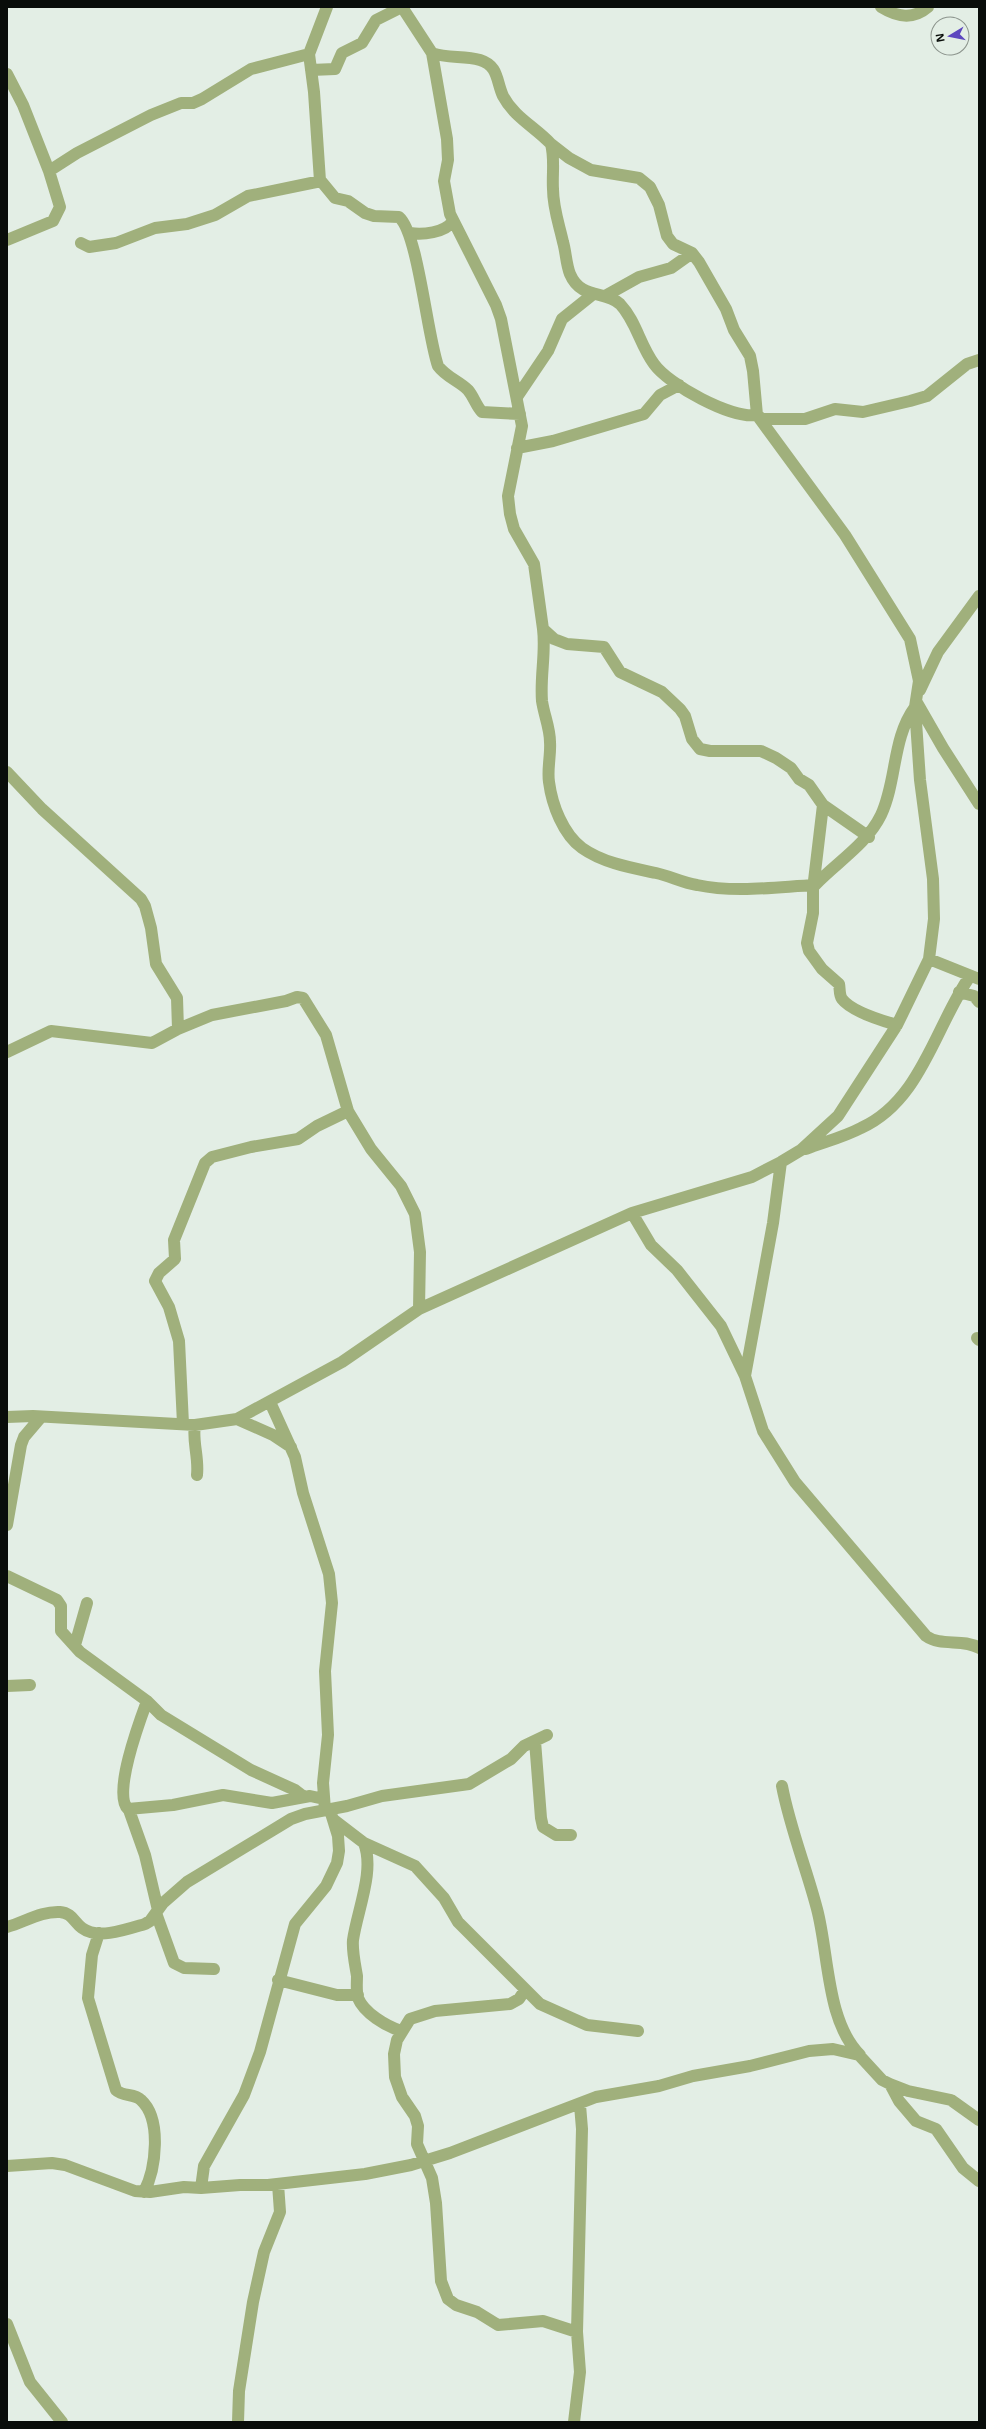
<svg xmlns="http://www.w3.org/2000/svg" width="986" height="2429" font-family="'Open Sans',sans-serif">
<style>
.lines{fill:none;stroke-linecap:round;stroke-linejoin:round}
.minor{stroke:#a0b07c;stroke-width:12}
</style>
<rect width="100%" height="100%" fill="#e3eee5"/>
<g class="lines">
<path class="minor" d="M402 7 432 53 447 139 448 160 444 181 450 214 496 305 501 319 522 426 508 496 510 514 514 529 534 564 543 629 554 639 567 644 604 647 620 672 662 692 680 709 685 716 692 739 700 749 710 751H761L776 758 791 768 799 779 809 785 823 805 869 837
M881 7C897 17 913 20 928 7
M432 53C448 59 464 55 480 60 499 66 496 81 503 96 514 117 535 127 551 144 555 159 552 174 553 189 553 208 559 224 563 242 566 252 566 264 570 274 581 300 605 290 620 304 636 321 640 345 654 364 669 385 731 419 757 415L762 419H805L835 409 863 412 910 401 927 396 967 364 979 360
M309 54 314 92 320 181
M311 70 335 69 342 53 362 43 376 20 402 7
M7 74 23 105 49 171 60 207 53 221 7 240
M49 171 77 153 151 115 181 103H193L202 99 251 69 309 54 327 7
M410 233C422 235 445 233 453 221
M81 243 89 247 116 243 155 228 187 224 215 215 248 196 321 181 335 198 348 201 365 213 374 216 399 217C418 233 427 335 438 366 446 377 459 381 468 390 474 397 476 406 482 412L520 414
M605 296 639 277 671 268 692 253
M517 397 548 351 562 319 592 295
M517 448 553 441 644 414 660 395 679 385
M543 629C546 653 540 676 542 701 544 715 550 728 550 742 551 755 547 769 549 782 552 805 563 834 582 848 603 863 632 868 656 873 670 876 683 883 697 885 735 893 776 887 815 885 837 862 867 844 881 815 897 781 892 738 915 707
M920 690 938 652 979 596
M916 701 943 748 979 804
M7 772 42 809 141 899 145 906 151 928 156 964 177 998 178 1029
M823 805 813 889V913L807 943 809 951 822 969 839 984C840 988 839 995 842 999 851 1011 883 1021 897 1025
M929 959 979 979
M959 992 974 996 979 1002
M7 1052 51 1031 152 1043 178 1029 212 1015 286 1001 297 997 303 998 326 1035 348 1111 371 1149 401 1186 415 1214 420 1252 419 1309
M806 1149C824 1142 844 1137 861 1128 921 1101 935 1027 970 976
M632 1213 651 1245 677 1270 721 1326 745 1376 763 1431 795 1482 926 1636C941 1647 963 1638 979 1648
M977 1338 979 1340
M745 1376 773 1223 781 1162
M270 1402 295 1457 303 1493 329 1574 332 1603 325 1671 328 1735 323 1783 325 1810
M7 1417 33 1416 195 1425 237 1419 342 1362 419 1309 632 1213 752 1177 781 1162 801 1150 838 1116 897 1025 929 959 934 919 933 879 920 780 915 707 919 681 910 639 845 535 757 415 753 371 750 356 734 330 726 309 699 262 692 253 673 244 667 236 659 205 650 187 639 178 591 170 569 158 551 144
M237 1419 273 1435 291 1447
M183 1424 179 1341 169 1307 155 1281 159 1273 175 1259 174 1240 205 1163 212 1157 251 1147 298 1139 317 1126 348 1111
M195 1425C192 1441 199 1457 197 1475
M7 1525 21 1445 24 1437 41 1417
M7 1576 57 1600 61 1606V1631L80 1652 147 1701 161 1715 251 1770 295 1790 304 1797
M75 1645 87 1603
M7 1686 30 1685
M147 1701C140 1720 112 1795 128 1809L173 1805 223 1795 272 1803 310 1796 324 1799
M535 1741 541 1818 543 1827 556 1835H571
M782 1786C790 1828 806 1867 817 1909 829 1954 826 2021 860 2055
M129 1810 145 1855 158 1910
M334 1820 364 1843 415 1866 444 1898 458 1922 540 2004 587 2025 638 2031
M364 1843C375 1871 357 1911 353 1940 352 1951 355 1964 357 1976 357 1983 356 1991 358 1998 364 2013 386 2026 401 2031
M156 1913 174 1963 184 1968 214 1969
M7 1927C25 1922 41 1911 60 1912 72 1913 74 1922 82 1928 98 1940 128 1929 145 1924L150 1921 163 1903 187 1882 291 1819 305 1814 347 1806 382 1796 469 1784 511 1759 524 1746 547 1735
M99 1933 92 1955 88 1998 116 2090C123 2097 134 2093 141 2100 162 2119 156 2169 144 2192
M278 1980 337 1995H358
M525 1990 519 1999 510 2004 435 2011 410 2019 397 2040 394 2054 395 2077 402 2097 415 2116 418 2126 417 2144 432 2178 436 2203 441 2281 448 2299 456 2305 477 2312 498 2325 543 2321 577 2332
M890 2084 899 2101 916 2121 936 2129 963 2168 979 2181
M7 2166 52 2163 65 2165 135 2191 150 2192 184 2187 201 2188 240 2185H268L365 2174 411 2165 450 2153 596 2097 659 2086 693 2076 750 2066 809 2051 833 2049 859 2055 882 2080 890 2084 908 2091 951 2100 979 2120
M201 2188 204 2166 244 2095 260 2052 295 1924 326 1886 337 1863 339 1851 338 1836 330 1810
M7 2324 30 2382 62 2422
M238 2422 239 2391 253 2302 264 2252 280 2212 278 2184
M574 2422 580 2372 577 2332 582 2129 580 2105"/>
</g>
<rect width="986" height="2429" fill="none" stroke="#090d0a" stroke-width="16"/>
<g transform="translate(950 36) rotate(260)"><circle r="19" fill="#e3eee5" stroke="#8c948d"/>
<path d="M0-3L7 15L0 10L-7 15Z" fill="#5d47bf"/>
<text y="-6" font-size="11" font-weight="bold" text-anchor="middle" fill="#090d0a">N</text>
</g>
</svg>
